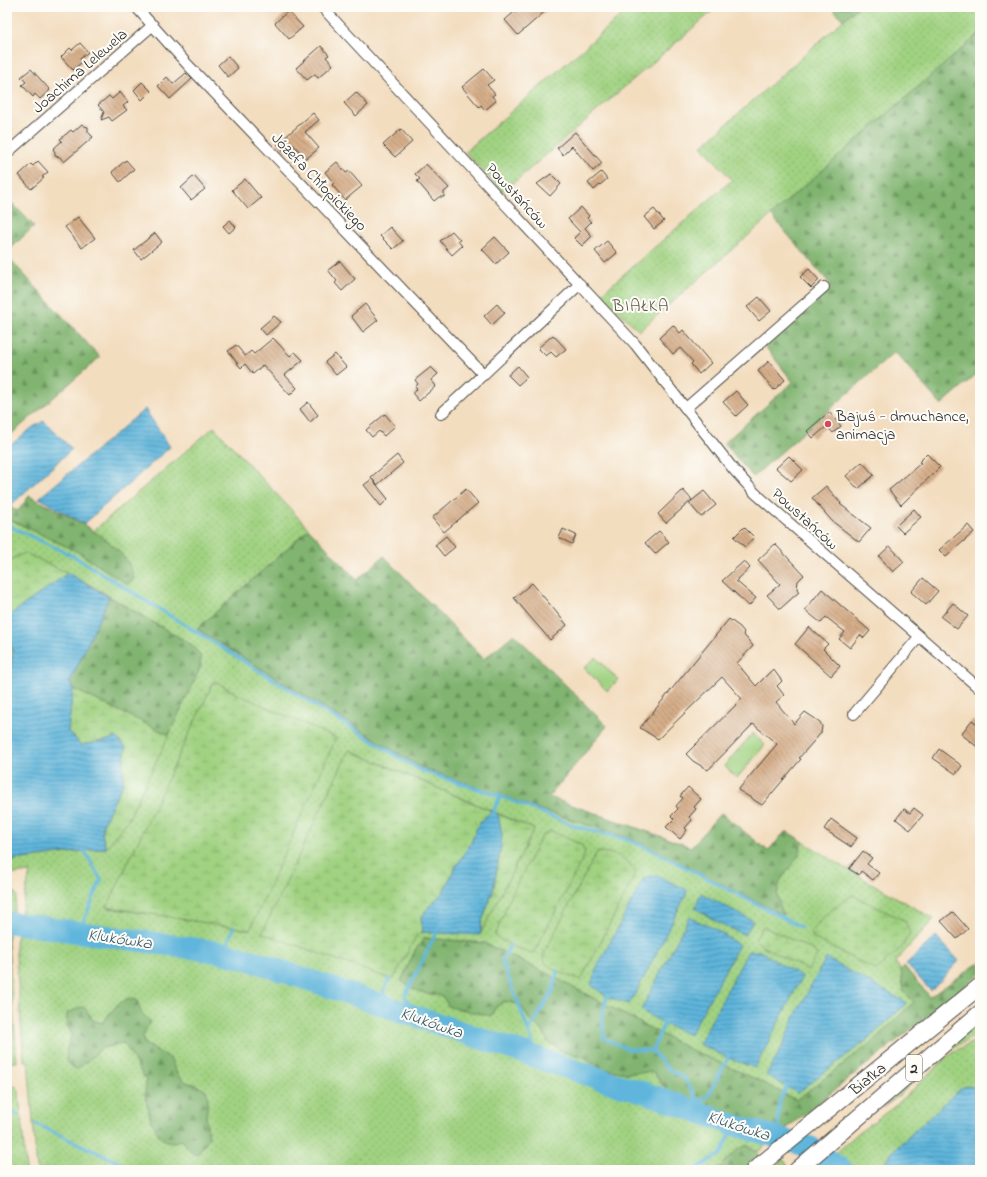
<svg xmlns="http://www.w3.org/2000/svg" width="987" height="1177" font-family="'Indie Flower',sans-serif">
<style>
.grass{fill:url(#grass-dots);stroke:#667e56;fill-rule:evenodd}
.forest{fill:url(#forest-firs);stroke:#56704d}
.wetland{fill:url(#wetland-marsh);stroke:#667e56}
.park{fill:#a0d281;stroke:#667e56}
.water{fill:url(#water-rules);stroke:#447083}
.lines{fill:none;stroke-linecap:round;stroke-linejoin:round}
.stream{stroke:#5eb5db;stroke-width:3.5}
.river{stroke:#5eb5db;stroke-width:22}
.building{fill:url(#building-back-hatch)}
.minor-casing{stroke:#494641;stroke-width:12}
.trunk-casing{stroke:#494641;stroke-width:18}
.minor{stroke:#fff;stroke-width:10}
.trunk{stroke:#fff;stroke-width:16}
.poi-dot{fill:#d1495b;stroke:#fdfcf7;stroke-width:1.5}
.labels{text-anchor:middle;stroke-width:4;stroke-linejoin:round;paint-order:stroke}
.shield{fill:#fdfcf7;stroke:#6a6a68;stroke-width:1}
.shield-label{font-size:15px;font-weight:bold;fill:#2b2b2b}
.street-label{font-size:16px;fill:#2b2b2b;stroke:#fdfcf7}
.poi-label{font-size:16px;fill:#2b2b2b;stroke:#fdfcf7;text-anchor:start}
.neighbourhood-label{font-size:17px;letter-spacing:1px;fill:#66584c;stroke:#fdfcf7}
.water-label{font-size:17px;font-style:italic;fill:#3d5b69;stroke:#fdfcf7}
</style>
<defs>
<pattern id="grass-dots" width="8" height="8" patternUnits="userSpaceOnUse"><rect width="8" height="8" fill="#a0d281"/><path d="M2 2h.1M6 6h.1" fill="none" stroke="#8ab470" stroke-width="1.8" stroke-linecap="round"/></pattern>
<pattern id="forest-firs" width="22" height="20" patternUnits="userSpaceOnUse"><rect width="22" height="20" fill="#80b46f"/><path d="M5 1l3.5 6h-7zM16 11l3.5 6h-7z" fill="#69935b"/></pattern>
<pattern id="wetland-marsh" width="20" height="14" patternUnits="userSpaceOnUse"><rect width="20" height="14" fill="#a0d281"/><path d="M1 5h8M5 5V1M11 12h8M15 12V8" fill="none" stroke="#8ab470"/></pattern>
<pattern id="water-rules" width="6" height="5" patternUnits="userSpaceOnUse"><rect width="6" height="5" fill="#5eb5db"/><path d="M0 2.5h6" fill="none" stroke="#4e93b2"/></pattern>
<pattern id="building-back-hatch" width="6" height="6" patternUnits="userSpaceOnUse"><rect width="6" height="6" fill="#d5ad89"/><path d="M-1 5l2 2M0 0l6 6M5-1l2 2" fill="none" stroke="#ad8d70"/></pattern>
</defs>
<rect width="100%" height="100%" fill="#fdfcf7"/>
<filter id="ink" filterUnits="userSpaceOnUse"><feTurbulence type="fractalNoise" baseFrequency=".025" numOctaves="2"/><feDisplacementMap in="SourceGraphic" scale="8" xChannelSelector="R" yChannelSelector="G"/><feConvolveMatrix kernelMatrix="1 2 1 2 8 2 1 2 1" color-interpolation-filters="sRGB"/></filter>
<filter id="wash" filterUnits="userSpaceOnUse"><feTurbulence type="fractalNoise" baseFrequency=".012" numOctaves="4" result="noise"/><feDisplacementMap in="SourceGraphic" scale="16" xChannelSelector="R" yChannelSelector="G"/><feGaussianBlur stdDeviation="0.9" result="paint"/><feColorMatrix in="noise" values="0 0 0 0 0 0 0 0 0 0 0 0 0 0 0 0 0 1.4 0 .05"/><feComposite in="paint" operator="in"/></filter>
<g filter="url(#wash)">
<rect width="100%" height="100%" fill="#f3ddbf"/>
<path class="grass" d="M631 7H717L503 192 465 152Z
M858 7H980V33L639 331 601 294 732 180 702 146Z
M214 427 309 529 197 629 420 767 538 809 639 829 691 847 721 813 768 851 786 831 847 869 934 919 895 962 901 970 902 983 914 1002 871 1043 796 1100 758 1080 689 1049 552 976 484 943 424 938 415 951 401 981 425 993 436 994 491 1016 495 1008 504 1001 521 1005 529 1019 543 1031 549 1042 564 1052 585 1057 591 1063 627 1073 653 1071 661 1084 717 1115 782 1132 758 1152 751 1147 737 1150 717 1170H37L28 1061H24L15 943 30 872 7 875V861L106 848 128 820 200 668 201 657 192 645 92 586 25 553 7 568V518L78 552 127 584 134 579 117 551 93 531ZM214 681 239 695 167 916 108 908ZM349 750 534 829 480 934 420 932 415 938ZM118 1004 138 1006 141 1012 150 1021 143 1036 144 1044 156 1049 175 1069 178 1076 186 1082 197 1085 208 1096 206 1119 209 1137 203 1146 187 1147 184 1142 180 1140 172 1142 151 1121 145 1094 146 1079C136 1068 133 1054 123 1043L102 1048 91 1058 67 1047 72 1034 90 1014 92 1020 102 1023Z
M7 888 14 891 17 896 8 942 17 1062 7 1063Z
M980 1020V1034L948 1050 895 1099 883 1107Z
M980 1039V1170H818L858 1133 895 1106 948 1056 954 1051Z
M7 1075 8 1085 17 1087 19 1092 26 1170H7Z
M784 1160 790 1170H771Z"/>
<path class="forest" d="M831 7H858L843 20Z
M980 33V371L941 405 895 352 753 477 724 443 793 382 764 345 831 285 771 215Z
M7 198 34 226 7 252Z
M7 256 100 357 7 438Z
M29 496C59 512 129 541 134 579L127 584 78 552 7 518V505L18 511Z
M309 529 357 580 384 556 484 659 514 634 607 726 549 797 691 847 721 813 768 851 786 831 802 841 799 855 780 881 777 895 783 915 632 839 538 809 420 767 197 629Z
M109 597 192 645 201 657 200 668 169 735 73 689 70 682Z
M424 938 484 943 552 976 689 1049 758 1080 796 1100 871 1043 914 1002 904 992 901 970 904 966 930 997 980 962V974L782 1132 717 1115 672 1095 653 1072 627 1073 602 1069 585 1057 564 1052 548 1042 543 1031 529 1019 521 1005 504 1001 495 1008 491 1016 449 1007 443 997C437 994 431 995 424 993 416 991 408 985 401 981L415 951Z
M129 998 137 1000 141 1012 150 1021 143 1036 144 1044 170 1058 178 1076 186 1082 206 1090 208 1096 206 1119 209 1137 198 1154H193L182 1140 172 1142 166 1141 161 1138 151 1121 145 1094 146 1079C136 1068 133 1054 123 1043L102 1048 79 1068 75 1069 66 1061 67 1047 72 1034 67 1026V1013L81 1007 85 1008 92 1020 102 1023 118 1004Z
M747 1145 760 1155 741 1170H717L737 1150Z"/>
<path class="wetland" d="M25 553 68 573 8 617 7 620V568L13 558Z
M7 639 13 651 10 672H7Z
M214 681 239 695 336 738 250 930 107 907Z
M73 689 169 735 128 820 106 848 102 834 103 824 123 783V764L126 748 116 737 109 740 81 745 68 731Z
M349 750 491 811 478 825 471 843 455 868 443 892 426 910 421 919 423 932H420L415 938 393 980 262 933Z
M498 814 534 829 480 935 482 921 493 891 501 846 502 834Z
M551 831 582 845 585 854 534 953 513 947 495 936 511 895 542 836Z
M597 852C618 853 624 856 636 873L581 980 557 971 545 963 543 955Z
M852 895 905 921 910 933 902 947 876 970 813 938 811 932 825 915Z
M7 913 15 914 12 929 7 930Z
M20 915C35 915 64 915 68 933 55 944 31 933 18 928Z
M763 926 813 950 817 955 808 970 762 946 755 939Z"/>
<path class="park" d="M596 657 618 680 607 691 584 668Z
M753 733 765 745 737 778 724 766Z"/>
<path class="water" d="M145 409 170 447 84 524 39 498Z
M44 421 72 449 12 504 7 502V448L33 427Z
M68 573 109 597 70 682 73 689 68 731 81 745 109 740 116 737 126 748 123 764V783L103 824 102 834 106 848 7 861V672L10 671 13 651 7 639V617Z
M491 811 498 814 502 834 501 846 493 891 482 921 480 935 423 932 421 919 426 910 443 892 455 868 471 843 478 825Z
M656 875 687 890 686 895 637 991 629 1004 607 997 591 985 597 967 644 878Z
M701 893 753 921 745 935 719 923 695 908Z
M689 917 715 929 739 945 690 1035 664 1024 641 1010Z
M936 936 959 961 931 991 906 964Z
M748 951H760L802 977 755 1068 728 1058 699 1044Z
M826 958 907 1003 867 1040 797 1093 766 1075 781 1049 795 1016Z
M969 1086 980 1089V1170H879L894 1150 952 1096 963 1087Z"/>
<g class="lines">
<path class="stream" d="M7 525 75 557 420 770 500 796 575 826 628 840 656 852 801 927
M492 815 500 796
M79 932 101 880 84 850
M510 945 502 961C514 994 528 1025 537 1058
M223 954 234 927
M607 997 602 1015 604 1038 628 1049 652 1051 668 1069 683 1077 699 1102 698 1112
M382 1005 384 992 389 979
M415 1016 405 996 438 929
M529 1031 553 990 557 971
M652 1051 664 1024
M699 1102 708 1096 728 1058
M7 1110 18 1115
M36 1124 135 1170
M778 1137 779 1103 787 1086
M694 1170 721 1154 734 1125"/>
<path class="river" d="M7 922 218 952 250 960 609 1082 646 1093 734 1125 810 1147 842 1170"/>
</g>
<g id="blocks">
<path class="building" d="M520 7H550L518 35 505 20Z
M288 11 303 27 289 39 275 23Z
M80 43 88 52 80 59 83 61 73 70 61 57 70 48 72 50Z
M321 46 329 55 326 57 333 65 318 78 315 74 307 80 296 68Z
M228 56 238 68 228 77 218 65Z
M31 69 50 90 40 99 35 94 33 97 22 85 26 82 21 77Z
M484 69 494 80 487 85 495 94 492 96 496 101 485 110 481 105 479 107 462 87Z
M186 73 192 79 170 99 158 86 167 77 173 84Z
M142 82 151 91 142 100 134 90Z
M120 92 128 102 123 106 127 110 112 121 109 117 101 120 104 112 98 105 109 96 112 99Z
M356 92 368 105 356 116 344 103Z
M313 113 319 120 305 132 319 148 306 159 293 144 285 152 277 144Z
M82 124 84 126 88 127V132L93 137 64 162 60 157 55 156V152L53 149 62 141 60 139 71 130 73 132Z
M401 129 412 142 395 157 383 145Z
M575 132 602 163 593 171 572 146 563 155 557 148Z
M126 160 134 169 120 182 112 172Z
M38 161 48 172 42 177 44 178 31 189 19 175 31 164 33 166Z
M337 162 346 173 349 171 362 186 345 200 332 185 334 183 325 172Z
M426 164 449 188 444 192V197H439L434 201 417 181 420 179 415 174Z
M601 172 607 179 594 190 588 183Z
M551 174 561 184 550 196 537 184Z
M194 176 205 189 191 200 181 188Z
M245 179 261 198 248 209 232 190Z
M581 207 589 216 587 218 591 222 585 228 592 236 582 246 574 238 580 232 568 219Z
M654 209 664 221 654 229 644 217Z
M78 217 95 238 82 248 65 227Z
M230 220 236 227 229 233 223 226Z
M390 227 403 241 393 249 380 236Z
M452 231 460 240 458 241 462 246 452 255 440 241Z
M155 233 162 242 141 259 134 250Z
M495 237 509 252 496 264 482 249Z
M607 241 617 253 605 263 595 251Z
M340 261 355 279 342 291 335 283 337 281 328 270Z
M809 269 819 280 811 288 800 277Z
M759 297 771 311 759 321 747 307Z
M365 304 378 320 363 332 351 316Z
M497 304 505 313 492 325 484 316Z
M274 316 281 322 266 335 260 328Z
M673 325 680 333 683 330 711 363 699 374 691 364 693 362 680 348 673 354 659 338Z
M553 335 566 349 556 357 551 352 546 356 538 348Z
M273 338 290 356 295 352 303 360 285 375 297 388 290 395 263 365 253 374 245 364 241 368 228 351 236 345 245 356 251 351 254 354Z
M335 354 346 367 336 375 325 362Z
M769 361 785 380 774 390 758 371Z
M518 366 527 377 518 385 508 375Z
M431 367 438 374 431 380 436 386 419 401 413 394 417 389 415 387 418 384 415 380Z
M736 391 748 405 736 416 723 402Z
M308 402 318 415 310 422 300 409Z
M829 412 841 426 833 433 827 426 813 438 807 431Z
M385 414 395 426 384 436 379 431 372 437 366 430Z
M927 454 940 467 901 505 889 490 921 463 919 462Z
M397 455 403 463 377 485 371 477Z
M789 456 803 470 791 481 776 468Z
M862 462 874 475 858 489 846 476Z
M372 479 388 499 381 506 364 485Z
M826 486 841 503 840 504 871 528 859 542 832 521 812 498Z
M466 489 478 503 444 532 432 518Z
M683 490 692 500 666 523 658 514Z
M704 491 716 505 701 517 689 503Z
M914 509 921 517 903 533 896 526Z
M968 525 974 532 946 557 939 550Z
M744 527 754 537 745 547 734 537Z
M563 529 576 535 572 544 559 538Z
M659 531 669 542 655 554 645 543Z
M446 536 455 547 444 556 435 545Z
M775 544 804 575 798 581 797 589 799 592 780 609 767 595 780 584 758 560Z
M890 546 904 562 893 572 879 556Z
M744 561 750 568 736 581 756 598 749 606 722 581Z
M923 578 938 591 926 605 911 592Z
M532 583 567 625 550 640 514 598Z
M822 589 870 631 864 638 860 635 850 648 839 639 845 632 826 617 821 623 805 610Z
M953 603 968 616 957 629 941 617Z
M729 619 740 627 744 632 743 634 753 646 737 663 756 686 773 669 782 681 777 686 784 695 776 702 794 724 805 712 820 722 822 726 821 733 799 758 801 759 762 805 738 790 777 744 753 724 708 770 693 761 686 754 742 699 722 677 658 739 640 728Z
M809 627 828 644 823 649 840 666 831 676 795 644Z
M972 720 980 726V749L961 734Z
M939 749 962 766 956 774 933 758Z
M688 787 701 799 694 807 696 809 689 817 692 820 685 828 687 830 680 839 666 827 674 819 671 816 678 809 676 806 683 798 680 796Z
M914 808 923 815 910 830 896 819 904 809 910 813Z
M831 819 857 838 851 847 824 829Z
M863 851 872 858 867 864 879 873 873 880 861 871 859 875 849 869Z
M953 912 968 929 957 939 941 921Z"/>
</g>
</g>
<g filter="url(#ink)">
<use href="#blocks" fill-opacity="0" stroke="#494641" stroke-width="1"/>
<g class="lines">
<g class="minor-casing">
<path id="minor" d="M136 7 187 64 484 375
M322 7 635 344 734 470 755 493 980 689
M7 153 153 25
M686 408 824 287
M441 414 580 284
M854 714 919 637"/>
</g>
<g class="trunk-casing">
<path id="trunk" d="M754 1170 980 986
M797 1170 980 1013"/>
</g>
<use href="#minor" class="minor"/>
<use href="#trunk" class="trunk"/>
</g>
</g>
<circle class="poi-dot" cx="828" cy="424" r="4"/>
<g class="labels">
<rect class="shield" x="906" y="1055" width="16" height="26" rx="3"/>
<g class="shield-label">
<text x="914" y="1073">2</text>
</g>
<g class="street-label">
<text transform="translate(79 70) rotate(-41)" y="6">Joachima Lelewela</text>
<text transform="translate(320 181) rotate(46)" y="6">Józefa Chłopickiego</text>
<text transform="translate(518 195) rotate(47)" y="6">Powstańców</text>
<text transform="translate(806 518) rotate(42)" y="6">Powstańców</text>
<text transform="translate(867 1078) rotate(-39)" y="6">Białka</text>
</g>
<g class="poi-label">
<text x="836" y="421">Bajuś - dmuchance,<tspan x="836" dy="18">animacja</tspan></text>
</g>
<g class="neighbourhood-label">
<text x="641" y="311">BIAŁKA</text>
</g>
<g class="water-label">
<text transform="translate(120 938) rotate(8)" y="6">Klukówka</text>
<text transform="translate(432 1022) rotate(19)" y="6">Klukówka</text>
<text transform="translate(739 1125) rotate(18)" y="6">Klukówka</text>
</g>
</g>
<rect width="987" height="1177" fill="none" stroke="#fdfcf7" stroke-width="24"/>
</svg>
